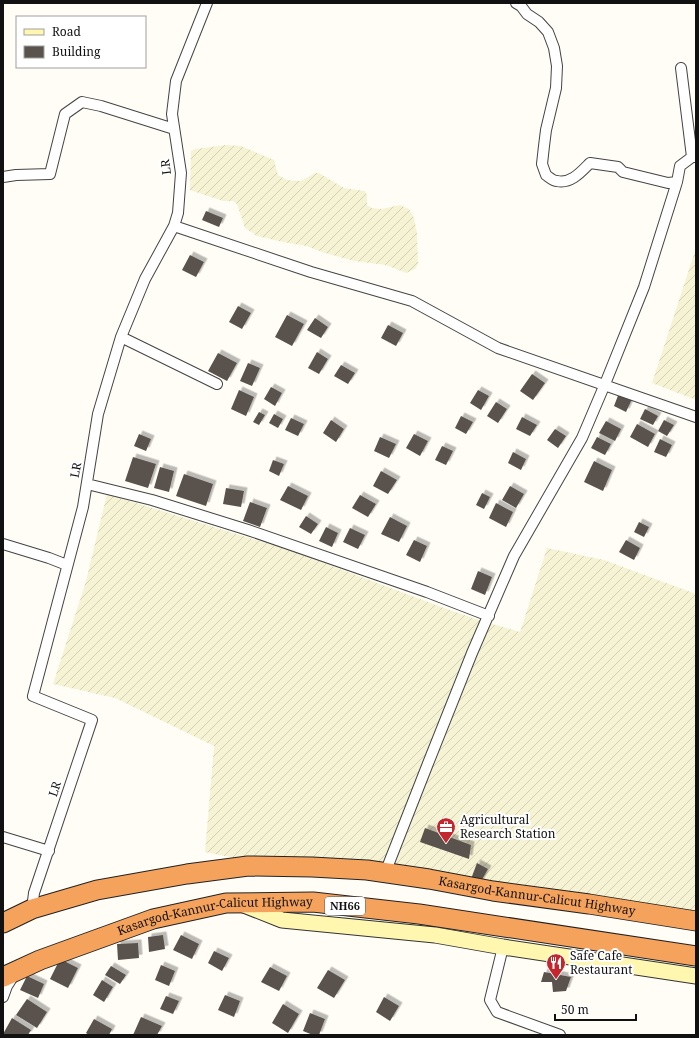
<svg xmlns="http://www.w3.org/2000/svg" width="699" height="1038" font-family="'Noto Serif',serif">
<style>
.farmland{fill:url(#farmland-furrows)}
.building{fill:#5a524d;filter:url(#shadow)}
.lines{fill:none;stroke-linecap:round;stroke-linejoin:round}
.street-casing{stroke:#444;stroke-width:12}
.secondary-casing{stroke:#333;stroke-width:17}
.highway-casing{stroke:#222;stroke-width:21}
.street{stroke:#fff;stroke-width:10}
.secondary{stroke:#fff6b0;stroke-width:15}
.highway{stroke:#f5a25d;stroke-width:19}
.labels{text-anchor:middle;stroke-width:4;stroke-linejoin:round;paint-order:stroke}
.shield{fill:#fff;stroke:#585858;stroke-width:1}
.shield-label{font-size:11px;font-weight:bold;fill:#111}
.street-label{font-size:12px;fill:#111;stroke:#fff}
.poi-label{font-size:12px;fill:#111;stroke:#fff;text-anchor:start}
</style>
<defs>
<pattern id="farmland-furrows" width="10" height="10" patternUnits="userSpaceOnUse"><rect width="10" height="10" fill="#f6f3d4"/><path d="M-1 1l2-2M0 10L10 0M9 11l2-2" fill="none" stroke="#d2cfb5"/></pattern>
<filter id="shadow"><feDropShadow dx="3.5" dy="-3.5" stdDeviation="0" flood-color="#0004"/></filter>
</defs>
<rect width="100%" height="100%" fill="#fffdf5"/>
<path class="farmland" d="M226 145 241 146 274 160 278 175 287 180 301 181 315 173H319L344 188 365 191 367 195V205L372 208 381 209 400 205 409 209 414 218 417 233 418 264 415 269 406 273 386 265 354 261 325 253 306 246 283 242 257 236 245 228 237 204 233 201H223L190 190 191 151 195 149Z
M696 248V400L652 383Z
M107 494 292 551 444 608 482 621 520 632 547 548 604 560 696 594V922L244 860 205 852 214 746 115 698 53 684 86 581Z"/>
<path class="building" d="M206 211 223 218 219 227 202 220Z
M190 255 204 262 196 277 182 270Z
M238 306 251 313 242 329 229 322Z
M287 315 304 324 292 346 275 337Z
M315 318 328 327 321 338 307 330Z
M388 325 403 333 396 346 381 338Z
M317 352 328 359 319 374 308 368Z
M218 353 237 363 227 381 208 371Z
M248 363 260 368 252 386 240 381Z
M341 365 355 373 348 384 334 376Z
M532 374 545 383 533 400 520 391Z
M271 387 282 393 275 406 264 399Z
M239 390 254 397 246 416 231 409Z
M478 390 489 396 481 410 470 403Z
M619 393 632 399 626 412 614 406Z
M496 402 507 409 498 423 487 416Z
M645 409 658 416 653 425 640 419Z
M259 412 265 415 259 425 253 422Z
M274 414 283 419 278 428 269 423Z
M461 416 473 422 466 434 455 428Z
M522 417 537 425 530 436 516 429Z
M291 418 304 424 298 436 285 430Z
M331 420 344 429 336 442 323 433Z
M664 420 674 425 667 436 658 431Z
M606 421 621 429 615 441 599 433Z
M637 424 655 434 648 447 630 437Z
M555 429 566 436 558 448 547 440Z
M139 434 151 439 146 451 134 446Z
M414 434 428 441 420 456 406 448Z
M380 437 396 444 389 458 374 451Z
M597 437 611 444 605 455 591 448Z
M660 439 672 445 666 457 654 452Z
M442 446 453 451 446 465 435 460Z
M513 452 526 459 521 470 508 463Z
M133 457 156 464 148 488 125 481Z
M273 460 284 464 279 476 269 471Z
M594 461 612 470 603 491 584 482Z
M160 467 174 471 169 492 154 488Z
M381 471 397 480 388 494 373 486Z
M184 474 213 484 206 506 176 496Z
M288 486 308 496 301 510 280 500Z
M510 486 524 494 516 508 502 500Z
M226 488 244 491 241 507 223 504Z
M482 493 490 497 484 509 476 505Z
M360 495 376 504 368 517 352 508Z
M250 502 267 508 260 527 243 521Z
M496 503 513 512 506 527 489 518Z
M306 516 318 524 311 534 299 527Z
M390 517 407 526 399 542 381 534Z
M639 522 649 527 644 537 634 532Z
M326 527 338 533 332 547 319 541Z
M350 528 365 535 358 549 343 542Z
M414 540 427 546 420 562 406 555Z
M626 540 640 548 634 560 619 552Z
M478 571 492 577 485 595 471 589Z
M425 828 471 845 469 859 420 842Z
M477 863 488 869 480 883 471 879Z
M163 935 165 949 149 952 148 937Z
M181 935 199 944 192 959 173 950Z
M138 943 139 958 118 960 117 944Z
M214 951 229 958 222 971 208 963Z
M60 959 78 968 68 988 50 979Z
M161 965 175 971 169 986 155 980Z
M111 966 126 975 120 984 105 975Z
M270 967 287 976 279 991 261 982Z
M328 970 345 980 334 998 317 988Z
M544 972 571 977 566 991 553 992 552 982H541Z
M27 976 44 984 38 998 20 990Z
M102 980 113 987 104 1002 93 995Z
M225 995 240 1001 234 1017 218 1010Z
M166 996 179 1001 173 1014 160 1009Z
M384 997 399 1006 390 1021 376 1012Z
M27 999 47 1012 37 1028 16 1015Z
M283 1004 299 1014 288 1033 272 1023Z
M310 1013 325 1019 319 1035H313L303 1031Z
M141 1017 162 1026 157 1035H133Z
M12 1018 31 1030 28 1035H5L3 1034Z
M94 1019 112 1029 109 1035H89L86 1033Z"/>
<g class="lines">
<g class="street-casing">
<path id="street" d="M516 3 521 6 527 14 539 22 548 32 554 48 557 66 556 88 546 130 544 146 542 164 546 175C549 177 553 181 557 181 571 184 581 172 590 163L618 167 623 172 668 183 677 182
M681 68 692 157
M3 177 16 175 50 174 65 114 82 102 101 106 174 129
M174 226 311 272 412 301 498 348 696 417
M121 337 217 384
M87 484 152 500 248 530 427 592 489 616
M3 544 49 558 67 565
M3 837 49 851
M385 873 427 766 472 653 514 556 582 438 605 384 644 287 677 182 680 166 692 157H696
M32 909 34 893 92 720 33 696 83 507 98 414 121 337 145 279 174 226 178 213 181 173 172 114 176 81 207 3
M503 947 490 1000 497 1012 560 1035
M3 997 7 986 14 975"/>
</g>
<g class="secondary-casing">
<path id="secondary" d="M244 905 282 920 435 935 503 947 696 976"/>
</g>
<g class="highway-casing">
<g id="highway">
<path id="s1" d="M3 923 32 909 97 890 187 874 248 866 312 867 367 870 429 879 493 891 589 904 696 921"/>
<path id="s2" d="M3 977 40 960 153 919 226 903 313 902 419 914 696 956"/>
</g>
</g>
<use href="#street" class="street"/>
<use href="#secondary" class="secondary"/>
<use href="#highway" class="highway"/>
</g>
<defs>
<g id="office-pin" transform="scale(1)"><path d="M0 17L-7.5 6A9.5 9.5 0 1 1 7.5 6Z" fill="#c4262e" stroke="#fff"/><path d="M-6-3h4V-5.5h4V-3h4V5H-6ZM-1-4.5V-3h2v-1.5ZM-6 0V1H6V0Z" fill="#fff"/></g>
<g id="restaurant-pin" transform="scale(1)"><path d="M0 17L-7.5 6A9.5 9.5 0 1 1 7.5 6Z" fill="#c4262e" stroke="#fff"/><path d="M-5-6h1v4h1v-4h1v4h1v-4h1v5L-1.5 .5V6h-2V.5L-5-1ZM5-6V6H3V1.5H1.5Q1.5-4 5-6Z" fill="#fff"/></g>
</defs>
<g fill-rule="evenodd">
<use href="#office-pin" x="446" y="827"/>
<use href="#restaurant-pin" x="556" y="963"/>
</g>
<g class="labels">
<rect class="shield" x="325" y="897" width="40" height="18" rx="3"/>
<g class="shield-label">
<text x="345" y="910">NH66</text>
</g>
<g class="street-label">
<text transform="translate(166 167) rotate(-97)" y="4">LR</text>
<text transform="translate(76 470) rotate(-80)" y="4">LR</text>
<text transform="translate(55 789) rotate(-72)" y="4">LR</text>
<text dy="4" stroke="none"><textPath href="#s1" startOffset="544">Kasargod-Kannur-Calicut Highway</textPath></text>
<text dy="4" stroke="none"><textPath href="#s2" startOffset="223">Kasargod-Kannur-Calicut Highway</textPath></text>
</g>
<g class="poi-label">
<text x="460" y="824">Agricultural<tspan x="460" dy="14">Research Station</tspan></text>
<text x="570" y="960">Safe Cafe<tspan x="570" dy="14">Restaurant</tspan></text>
</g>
</g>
<rect width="699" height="1038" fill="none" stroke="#111111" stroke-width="8"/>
<rect x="16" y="16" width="130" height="52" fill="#ffffff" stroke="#a0a0a0"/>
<rect x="24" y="29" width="20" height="6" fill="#fff6b0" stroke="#a0a0a0"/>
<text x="52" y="36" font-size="12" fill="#111111">Road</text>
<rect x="24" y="46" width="20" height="12" fill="#5a524d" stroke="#a0a0a0"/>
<text x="52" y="56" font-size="12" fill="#111111">Building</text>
<path d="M555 1014v6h81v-6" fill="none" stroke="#111111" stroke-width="2"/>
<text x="561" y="1014" font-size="12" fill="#111111" stroke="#ffffff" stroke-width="3" paint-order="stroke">50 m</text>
</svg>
